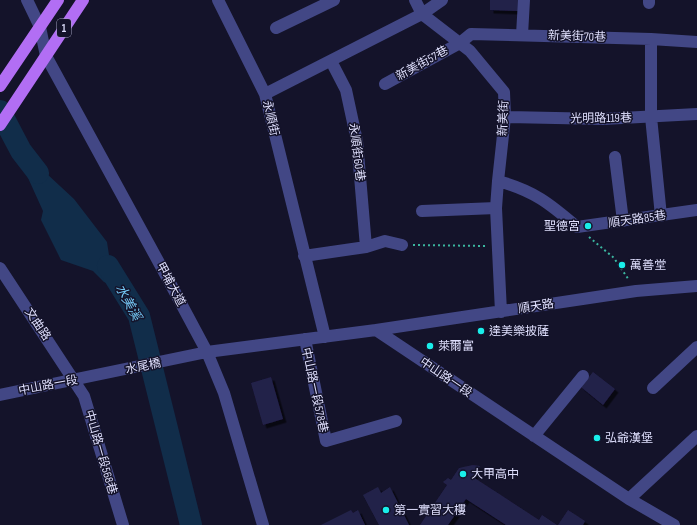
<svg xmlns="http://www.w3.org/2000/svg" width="697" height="525" font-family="'Sofia Sans Condensed','Noto Sans TC',sans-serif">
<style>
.water{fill:#112d4a}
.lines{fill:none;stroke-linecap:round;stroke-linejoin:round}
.river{stroke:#112d4a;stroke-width:22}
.building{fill:#24214a;filter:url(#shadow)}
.path{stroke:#3bb59f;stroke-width:2;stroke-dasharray:2 3;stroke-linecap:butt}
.minor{stroke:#424785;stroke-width:12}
.major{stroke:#b26ef4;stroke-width:12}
.poi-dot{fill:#19eeea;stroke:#14132a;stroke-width:1.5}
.labels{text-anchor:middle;stroke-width:3;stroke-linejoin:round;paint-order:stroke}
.shield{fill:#14132a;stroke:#a2a2be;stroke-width:1}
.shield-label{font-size:11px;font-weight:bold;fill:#dfdffd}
.street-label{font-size:12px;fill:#dfdffd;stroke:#14132a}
.poi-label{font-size:12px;fill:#dfdffd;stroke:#14132a;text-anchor:start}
.water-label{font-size:13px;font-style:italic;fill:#74c8f5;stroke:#14132a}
</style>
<defs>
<filter id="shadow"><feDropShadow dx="3.5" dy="3.5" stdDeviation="0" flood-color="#0009"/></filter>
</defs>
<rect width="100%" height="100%" fill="#14132a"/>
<path class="water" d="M19 148 74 199 107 242 109 255 123 290 104 282 93 271 61 260 41 220 43 211 19 158Z"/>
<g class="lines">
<path class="river" d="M0 111 21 151 38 173
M108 266 139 316 191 525"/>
</g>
<path class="building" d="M490 0H518V11L490 10Z
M593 372 615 389 603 405 581 387Z
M271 377 283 419 263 425 251 383Z
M473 465 480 466 473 477 539 520 542 515 557 525H506L466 499 448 525H420L447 485 443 482 448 478 451 480 459 468Z
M378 487 381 493 390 487 409 525H379L363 495Z
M351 510 353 513 358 510 365 525H321Z
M568 510 585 521 583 525H558Z"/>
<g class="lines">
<path class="path" d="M589 237 614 258 629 280
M413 245 487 246"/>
<path class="minor" d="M27 0 40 27 46 56 169 281 207 352 224 393 263 525
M218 0 265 94
M415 0 422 14 470 51 504 92 505 117 498 181C534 191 549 203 577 227L697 210
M649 3V0
M276 28 334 0
M522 35 524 0
M651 39V117L661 216
M331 61 346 90 357 141 366 247
M385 84 460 43 471 34 651 39 697 42
M505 117 603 119 697 114
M615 157 623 221
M498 181 496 208 501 312
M422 211 496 208
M304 256 366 247 385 241 402 245
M0 268 84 396 123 525
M376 330 629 499 674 525
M325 337 265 94 422 14 442 0
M305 339 326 441 396 421
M653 388 697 347
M0 395 207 352 376 330 636 291 697 286
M534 436 583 376
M629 499 697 436"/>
<path class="major" d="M0 86 58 0
M0 125 83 0"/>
</g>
<g class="poi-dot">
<circle cx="588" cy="226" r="4"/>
<circle cx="622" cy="265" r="4"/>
<circle cx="481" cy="331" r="4"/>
<circle cx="430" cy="346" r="4"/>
<circle cx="597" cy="438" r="4"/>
<circle cx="463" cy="474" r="4"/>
<circle cx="386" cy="510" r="4"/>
</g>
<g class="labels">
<rect class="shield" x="57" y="19" width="14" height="18" rx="3"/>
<g class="shield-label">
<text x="64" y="32">1</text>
</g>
<g class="street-label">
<text transform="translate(577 36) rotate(2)" y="4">新美街70巷</text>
<text transform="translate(422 63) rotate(-29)" y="4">新美街57巷</text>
<text transform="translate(271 118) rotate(77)" y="4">永順街</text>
<text transform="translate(503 118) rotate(-88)" y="4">新美街</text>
<text transform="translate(601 118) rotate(-1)" y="4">光明路119巷</text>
<text transform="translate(357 152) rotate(83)" y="4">永順街60巷</text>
<text transform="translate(637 219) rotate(-8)" y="4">順天路85巷</text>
<text transform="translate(171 284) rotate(62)" y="4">甲埔大道</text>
<text transform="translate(536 306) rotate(-9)" y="4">順天路</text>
<text transform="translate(38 324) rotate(56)" y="4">文曲路</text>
<text transform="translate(143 366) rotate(-12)" y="4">水尾橋</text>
<text transform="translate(446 377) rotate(34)" y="4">中山路一段</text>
<text transform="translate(48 385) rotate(-11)" y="4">中山路一段</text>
<text transform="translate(315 390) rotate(78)" y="4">中山路一段578巷</text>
<text transform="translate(101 452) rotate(74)" y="4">中山路一段568巷</text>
</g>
<g class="poi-label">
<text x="580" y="230" text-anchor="end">聖德宮</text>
<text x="630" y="269">萬善堂</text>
<text x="489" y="335">達美樂披薩</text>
<text x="438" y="350">萊爾富</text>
<text x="605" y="442">弘爺漢堡</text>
<text x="471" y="478">大甲高中</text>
<text x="394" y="514">第一實習大樓</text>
</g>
<g class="water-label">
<text transform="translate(129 302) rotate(61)" y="5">水美溪</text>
</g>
</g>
</svg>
